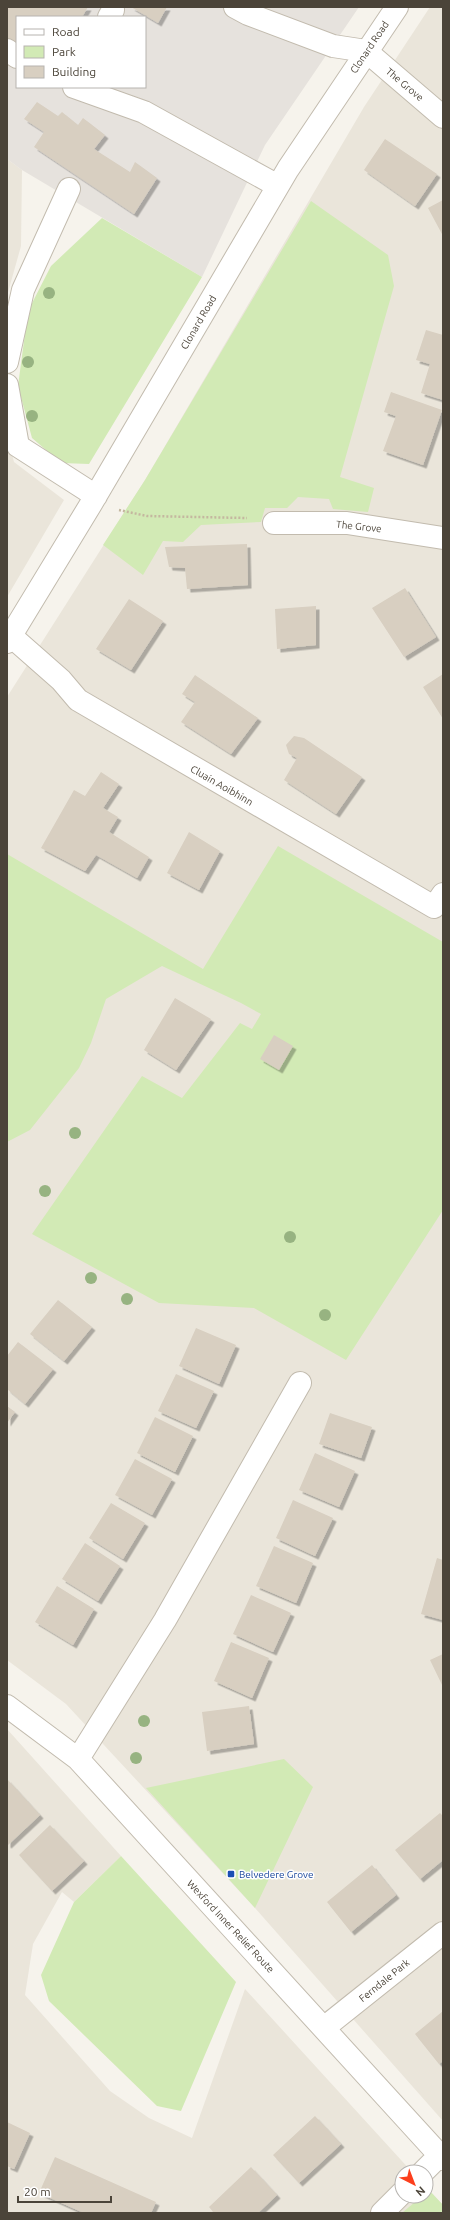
<svg xmlns="http://www.w3.org/2000/svg" width="450" height="2220" font-family="Ubuntu,sans-serif">
<style>
.residential{fill:#eae5da}
.industrial{fill:#e6e2dd;fill-rule:evenodd}
.green{fill:#d2eab5}
.building{fill:#d8cfc1;filter:url(#shadow)}
.lines{fill:none;stroke-linecap:round;stroke-linejoin:round}
.minor-casing{stroke:#c2bbae;stroke-width:24}
.path{stroke:#c4b79f;stroke-width:2.5;stroke-dasharray:2 2;stroke-linecap:butt}
.minor{stroke:#fff;stroke-width:22}
.tree{fill:#97b381}
.transit-dot{fill:#1a4fb4;stroke:#fff;stroke-width:1.5}
.labels{text-anchor:middle;stroke-width:3;stroke-linejoin:round;paint-order:stroke}
.street-label{font-size:10px;fill:#4b4439;stroke:#fff}
.transit-label{font-size:10px;fill:#164399;stroke:#fff;text-anchor:start}
</style>
<defs>
<filter id="shadow"><feDropShadow dx="3.5" dy="3.5" stdDeviation="0" flood-color="#0004"/></filter>
</defs>
<rect width="100%" height="100%" fill="#f6f3ec"/>
<path class="residential" d="M430 7H443V2121L255 1908 66 1704 7 1660V697L145 480 364 107Z
M7 159 22 170 21 246 7 296Z
M7 435 14 462 64 500 7 597Z
M7 1729 121 1856 74 1902 62 1892 33 1944 25 1995 110 2091 149 2118 192 2138 245 1989 412 2172H402V2196H426V2187L443 2205V2213H7Z"/>
<path class="industrial" d="M7 7H359L265 145 202 277 22 170 7 159ZM17 17H145V87H17Z"/>
<path class="green" d="M311 201 388 255 394 286 340 477 374 488 368 512 333 509 329 499 298 497 287 508H265L261 522 201 525 183 542 163 541 143 575 103 545 145 480Z
M102 218 202 277 89 464 61 463 32 438 18 386 28 311 51 266Z
M278 846 443 942V1210L346 1360 254 1308 159 1303 32 1234 142 1076 182 1098 240 1023 252 1029 261 1014 241 1003 162 966 106 999 91 1043 79 1068 30 1130 7 1142V854L203 969Z
M284 1759 313 1787 255 1908 146 1788Z
M121 1856 236 1982 181 2111 157 2106 49 2001 41 1975 74 1902Z
M429 2190 443 2205V2213H402L422 2196H426Z"/>
<path class="building" d="M7 7H88L82 17H17V46L7 40Z
M131 7H167L158 23Z
M37 102 58 116 62 112 78 125 83 118 105 135 94 149 130 172 135 162 157 178 134 214 34 147 44 132 24 119Z
M385 139 437 174 415 206 364 170Z
M443 200V236L428 208Z
M426 330 443 335V400L421 393 430 364 416 360Z
M391 392 442 410 423 465 383 451 396 416 384 412Z
M247 544 248 585 187 589 185 568 169 567 165 547Z
M405 588 436 637 404 657 372 608Z
M129 599 163 621 131 670 96 649Z
M316 606V645L277 649 275 609Z
M443 674V719L423 687Z
M195 675 258 718 231 754 181 722 195 702 182 694Z
M294 736 304 738 362 777 336 814 284 780 297 758 289 754 286 745Z
M101 772 119 784 103 808 118 817 109 832 149 857 137 878 96 855 85 871 41 848 74 790 85 796Z
M189 832 220 851 199 890 167 873Z
M175 998 211 1019 176 1070 144 1050Z
M274 1035 293 1046 279 1070 260 1059Z
M58 1300 92 1327 64 1361 30 1334Z
M196 1328 236 1345 219 1384 179 1366Z
M18 1342 53 1369 25 1404 7 1389V1356Z
M176 1374 214 1391 196 1428 158 1411Z
M7 1406 15 1412 7 1423Z
M330 1413 372 1427 361 1458 319 1444Z
M155 1417 193 1436 175 1472 137 1453Z
M315 1453 355 1471 339 1507 299 1490Z
M135 1459 172 1479 152 1515 115 1495Z
M293 1500 333 1518 315 1556 276 1538Z
M111 1503 145 1523 123 1559 89 1538Z
M85 1543 120 1566 98 1601 62 1579Z
M274 1546 313 1563 296 1603 256 1586Z
M437 1558 443 1560V1620L421 1614Z
M57 1586 94 1609 73 1645 35 1622Z
M251 1595 291 1613 273 1652 233 1634Z
M231 1642 269 1658 252 1698 214 1681Z
M443 1654V1687L430 1660Z
M249 1706 254 1744 207 1751 202 1712Z
M7 1779 40 1815 8 1845 7 1844Z
M440 1813 443 1816V1860L420 1879 395 1850Z
M50 1825 84 1861 52 1891 19 1855Z
M372 1865 396 1895 351 1932 327 1902Z
M443 2011V2061L439 2064 415 2034Z
M315 2116 341 2144 299 2183 273 2155Z
M7 2122 30 2133 14 2169 7 2166Z
M55 2157 156 2202 151 2213H84L39 2193Z
M251 2167 277 2195 258 2213H214L209 2207Z"/>
<g class="lines">
<g class="minor-casing">
<path id="minor" d="M235 7 248 14 333 46 366 51 443 117
M109 17 113 10
M7 50 17 57
M74 87 144 112 278 186
M7 362 23 290 69 189
M7 385 18 446 96 496
M274 523H347L443 538
M11 636 61 680 78 700 434 907 443 894
M7 642 91 504 288 169 397 7
M7 1706 78 1759 443 2159
M78 1759 165 1620 300 1383
M325 2027 443 1933
M423 2172 440 2155
M382 2213 402 2193"/>
</g>
<path class="path" d="M119 510 147 516 247 518"/>
<use href="#minor" class="minor"/>
</g>
<g class="tree">
<circle cx="49" cy="293" r="6"/>
<circle cx="28" cy="362" r="6"/>
<circle cx="32" cy="416" r="6"/>
<circle cx="75" cy="1133" r="6"/>
<circle cx="45" cy="1191" r="6"/>
<circle cx="290" cy="1237" r="6"/>
<circle cx="91" cy="1278" r="6"/>
<circle cx="127" cy="1299" r="6"/>
<circle cx="325" cy="1315" r="6"/>
<circle cx="144" cy="1721" r="6"/>
<circle cx="136" cy="1758" r="6"/>
</g>
<rect class="transit-dot" x="227" y="1870" width="8" height="8" rx="2"/>
<g class="labels">
<g class="street-label">
<text transform="translate(369 47) rotate(-56)" y="4">Clonard Road</text>
<text transform="translate(405 84) rotate(40)" y="4">The Grove</text>
<text transform="translate(198 322) rotate(-60)" y="4">Clonard Road</text>
<text transform="translate(359 526) rotate(6)" y="4">The Grove</text>
<text transform="translate(222 785) rotate(30)" y="4">Cluain Aoibhinn</text>
<text transform="translate(231 1926) rotate(47)" y="4">Wexford Inner Relief Route</text>
<text transform="translate(384 1980) rotate(-39)" y="4">Ferndale Park</text>
</g>
<g class="transit-label">
<text x="239" y="1878">Belvedere Grove</text>
</g>
</g>
<rect width="450" height="2220" fill="none" stroke="#4b4439" stroke-width="16"/>
<rect x="16" y="16" width="130" height="72" fill="#ffffff" stroke="#b7b4b0"/>
<rect x="24" y="29" width="20" height="6" fill="#ffffff" stroke="#b7b4b0"/>
<text x="52" y="36" font-size="12" fill="#4b4439">Road</text>
<rect x="24" y="46" width="20" height="12" fill="#d2eab5" stroke="#b7b4b0"/>
<text x="52" y="56" font-size="12" fill="#4b4439">Park</text>
<rect x="24" y="66" width="20" height="12" fill="#d8cfc1" stroke="#b7b4b0"/>
<text x="52" y="76" font-size="12" fill="#4b4439">Building</text>
<g transform="translate(414 2184) rotate(138)"><circle r="19" fill="#ffffff" stroke="#b7b4b0"/>
<path d="M0-3L7 15L0 10L-7 15Z" fill="#fc3f1d"/>
<text y="-6" font-size="11" font-weight="bold" text-anchor="middle" fill="#4b4439">N</text>
</g>
<path d="M18 2196v6h93v-6" fill="none" stroke="#4b4439" stroke-width="2"/>
<text x="24" y="2196" font-size="12" fill="#4b4439" stroke="#ffffff" stroke-width="3" paint-order="stroke">20 m</text>
</svg>
